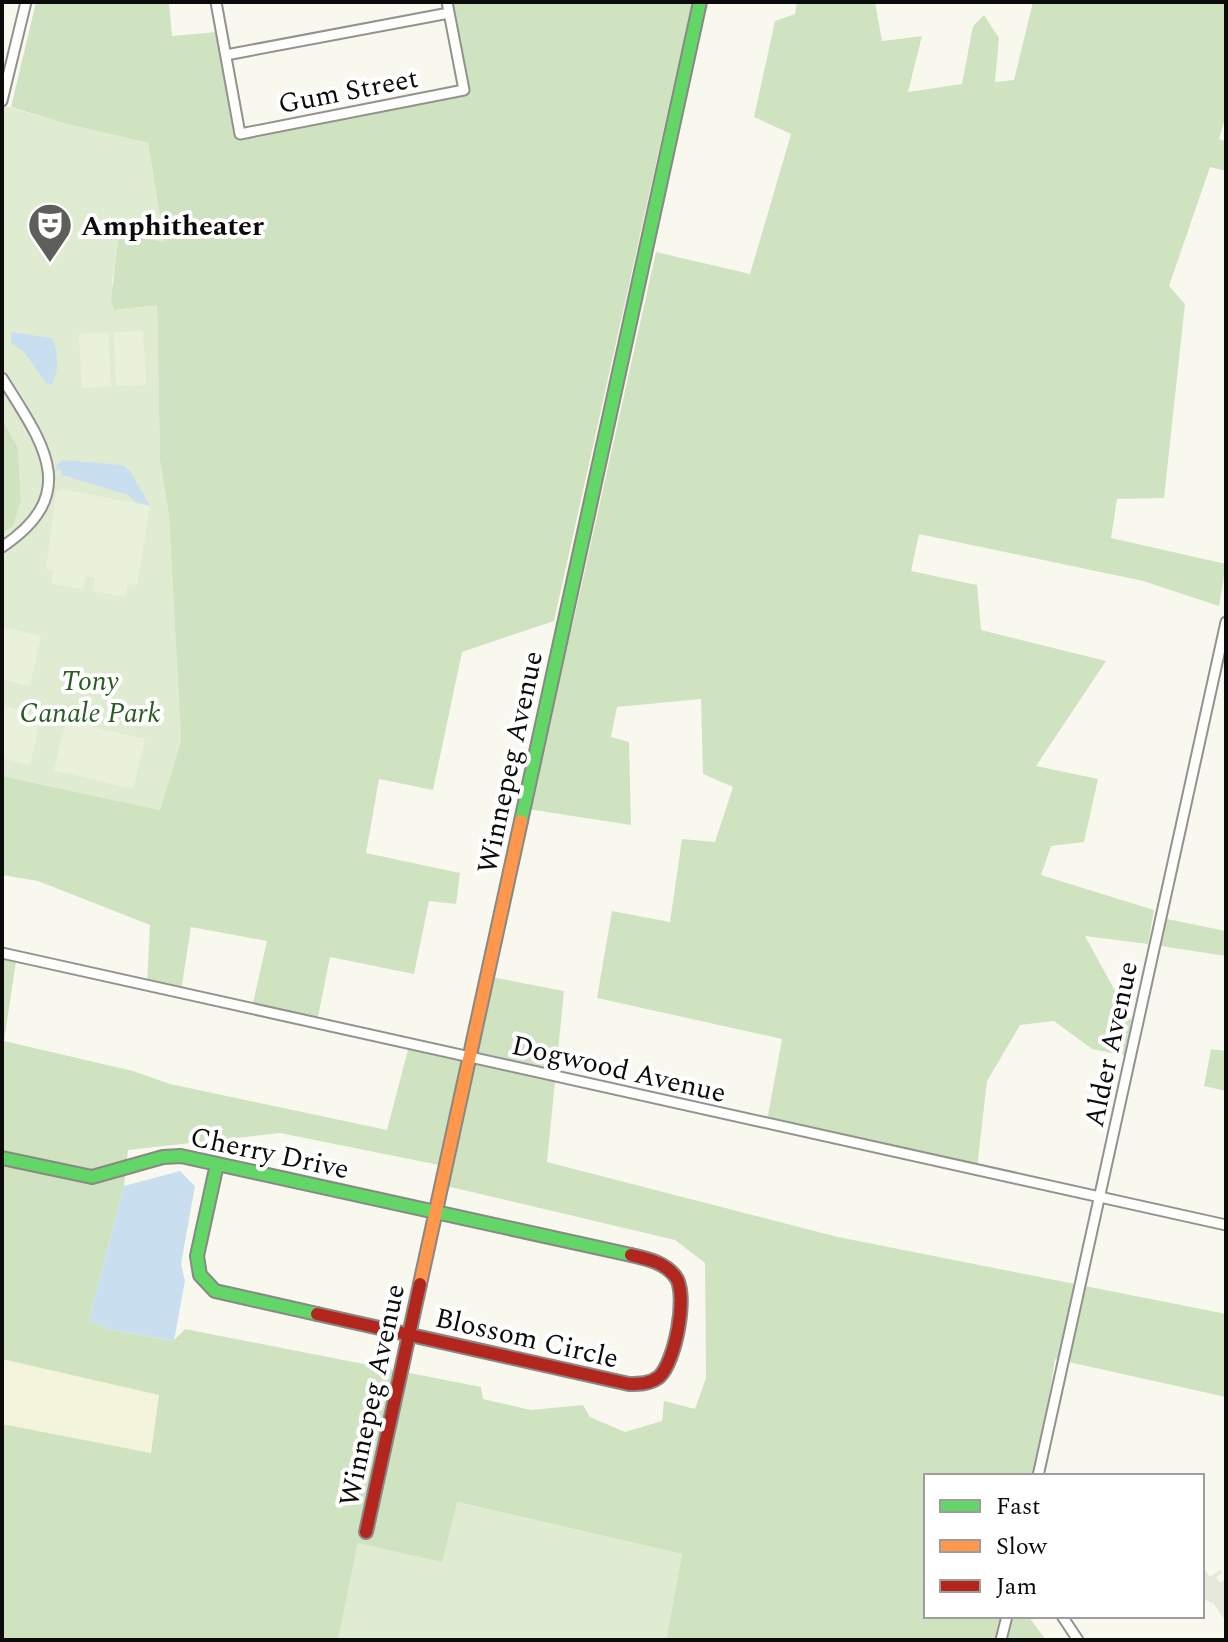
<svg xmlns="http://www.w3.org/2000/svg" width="1228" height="1642" font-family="Spectral,serif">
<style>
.farmland{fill:#f4f4dd}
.green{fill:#e0ecd1}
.forest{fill:#d0e3c0;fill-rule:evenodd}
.pitch{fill:#eaf1da}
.plaza{fill:#e8e7dc}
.water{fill:#c9dfef}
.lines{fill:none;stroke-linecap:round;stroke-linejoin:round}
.street-casing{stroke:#92928e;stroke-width:13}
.fast-casing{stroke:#898884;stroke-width:16}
.slow-casing{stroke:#898884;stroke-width:16}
.jam-casing{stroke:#898884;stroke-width:16}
.street{stroke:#fefefd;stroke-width:9}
.fast{stroke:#63d668;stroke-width:12}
.slow{stroke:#ff974d;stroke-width:12}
.jam{stroke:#b3261e;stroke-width:12}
.labels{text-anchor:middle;stroke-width:8;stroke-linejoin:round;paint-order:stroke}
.street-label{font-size:28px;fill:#0b0b0b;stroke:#fff}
.poi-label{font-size:28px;font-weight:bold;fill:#0b0b0b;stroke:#fff;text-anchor:start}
.park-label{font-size:28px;font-style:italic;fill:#295b23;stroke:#fff}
</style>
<rect width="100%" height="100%" fill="#f9f8ef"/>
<path class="farmland" d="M2 1359 160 1394 151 1453 2 1424Z"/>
<path class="green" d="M2 105 63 123 148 143 164 242 117 262 112 281 114 310 157 304 160 461 169 516 181 741 160 810 2 776V533L13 526 21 501 18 448 2 418Z
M456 1502 682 1554 666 1640H338L358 1543Z"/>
<path class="forest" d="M36 2H169L172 36 216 32 237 131 462 89 446 2H692L554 621 462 652 433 790 379 779 366 853 460 873 456 904 429 901 414 974 330 957 317 1022 252 1007 267 941 191 927 181 991 147 984 150 925 38 881 2 875V776L160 810 181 741 169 516 160 461 157 305 114 310 111 300 119 234 164 242 148 143 63 123 11 107Z
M797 2H875L882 41 922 36 908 92 962 84 973 26 984 15 999 38 995 82 1014 80 1033 2H1226V115L1219 139 1226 141V171L1210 167 1169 286 1185 304 1164 498 1117 499 1111 538 1226 564 1219 606 1143 581 919 534 911 571 977 585 981 630 1106 661 1036 766 1098 779 1084 842 1051 846 1041 875 1154 910 1148 944 1085 936 1136 1029 1131 1057 1092 1049 1054 1021 1020 1025 987 1081 977 1168 767 1121 782 1039 597 998 612 911 670 922 682 839 715 842 733 787 703 774 701 699 617 707 611 737 629 742 631 825 521 808 574 619 656 252 750 274 791 134 754 117 775 21 795 14Z
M2 418 18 448 21 501 13 526 2 533Z
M1167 919 1226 931V956L1161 946Z
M2 952 17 955 4 1041 133 1071 170 1084 387 1130 410 1042 468 1054 486 976 564 991 547 1162 838 1237 1226 1314V1397L1055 1359 1037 1476H926V1616H1028L1046 1640H666L682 1554 457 1502 442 1562 358 1543 338 1640H2V1424L151 1453 159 1395 2 1359ZM280 1133 444 1166 442 1185 675 1240 705 1263 706 1378 695 1409 664 1401 662 1421 625 1432 590 1417 583 1405 531 1410 483 1399 481 1387 185 1329 173 1341 108 1329 89 1320 124 1186 128 1150Z
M1211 1049 1226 1051V1091L1204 1086Z"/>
<path class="pitch" d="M143 331 146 385 116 386 114 332Z
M108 333 111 386 82 388 79 334Z
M61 489 150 506 137 585 128 584 125 597 93 591 95 578 86 576 83 589 51 583 54 571 46 569 55 499 56 493Z
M2 627 41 636 30 686 2 679Z
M2 706 41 716 30 765 2 758Z
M66 721 145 739 133 789 54 770Z"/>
<path class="plaza" d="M1204 1569 1210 1577 1220 1570 1222 1573 1216 1577 1220 1583 1226 1579V1622L1213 1603 1205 1600 1202 1596V1571Z"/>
<path class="water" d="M11 332 52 338C58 351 60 374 51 385L46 383 24 352 11 343Z
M64 460 123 465 130 471 150 506 136 502 128 495 62 475 61 470H56L57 464Z
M180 1171 195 1186 181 1264 185 1281 174 1341 108 1329 89 1320 124 1186Z"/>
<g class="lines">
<g class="street-casing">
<path id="street" d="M216 2 240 134 464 90 447 2
M226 55 449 13
M2 101 26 2
M2 378C42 442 83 493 2 547
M2 953 1226 1225
M1038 1476 1226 622
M1062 1616 1078 1640
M1001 1640 1007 1616"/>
</g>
<g class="fast-casing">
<path id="fast" d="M521 821 700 2
M2 1158 92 1177 163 1157 181 1156 631 1255
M217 1164 197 1256 200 1275 215 1291 317 1314"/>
</g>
<g class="slow-casing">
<path id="slow" d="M420 1284 521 821"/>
</g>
<g class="jam-casing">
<path id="jam" d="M317 1314 629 1384C639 1384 650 1384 659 1377 675 1363 689 1293 675 1276 664 1262 647 1259 631 1255
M366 1532 420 1284"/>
</g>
<use href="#street" class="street"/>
<use href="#fast" class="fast"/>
<use href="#slow" class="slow"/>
<use href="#jam" class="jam"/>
</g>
<defs>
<g id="theatre-pin" transform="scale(2.3)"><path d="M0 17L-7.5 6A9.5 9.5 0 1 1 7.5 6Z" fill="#5e5e5b" stroke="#fff"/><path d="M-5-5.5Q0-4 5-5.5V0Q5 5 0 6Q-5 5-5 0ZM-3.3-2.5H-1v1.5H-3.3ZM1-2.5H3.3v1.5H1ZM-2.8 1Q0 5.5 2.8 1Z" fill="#fff"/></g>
</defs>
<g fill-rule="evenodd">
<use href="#theatre-pin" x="50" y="225"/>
</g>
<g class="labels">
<g class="street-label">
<text transform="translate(348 90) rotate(-11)" y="10">Gum Street</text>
<text transform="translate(509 762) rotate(-78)" y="10">Winnepeg Avenue</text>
<text transform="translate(1110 1044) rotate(-78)" y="10">Alder Avenue</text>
<text transform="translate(619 1068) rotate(13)" y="10">Dogwood Avenue</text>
<text transform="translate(270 1152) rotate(12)" y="10">Cherry Drive</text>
<text transform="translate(527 1337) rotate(13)" y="10">Blossom Circle</text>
<text transform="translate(371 1395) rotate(-78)" y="10">Winnepeg Avenue</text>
</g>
<g class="poi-label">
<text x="81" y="235">Amphitheater</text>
</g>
<g class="park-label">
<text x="90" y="690">Tony<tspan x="90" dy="32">Canale Park</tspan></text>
</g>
</g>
<rect width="1228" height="1642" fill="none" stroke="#0b0b0b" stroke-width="8"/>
<rect x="924" y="1474" width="280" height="144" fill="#ffffff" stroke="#9d9d9d" stroke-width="2"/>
<rect x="940" y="1500" width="40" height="12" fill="#63d668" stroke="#9d9d9d" stroke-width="2"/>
<text x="996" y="1514" font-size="24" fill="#0b0b0b">Fast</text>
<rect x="940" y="1540" width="40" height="12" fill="#ff974d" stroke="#9d9d9d" stroke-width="2"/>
<text x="996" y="1554" font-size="24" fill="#0b0b0b">Slow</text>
<rect x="940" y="1580" width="40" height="12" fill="#b3261e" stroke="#9d9d9d" stroke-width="2"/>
<text x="996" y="1594" font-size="24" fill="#0b0b0b">Jam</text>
</svg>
